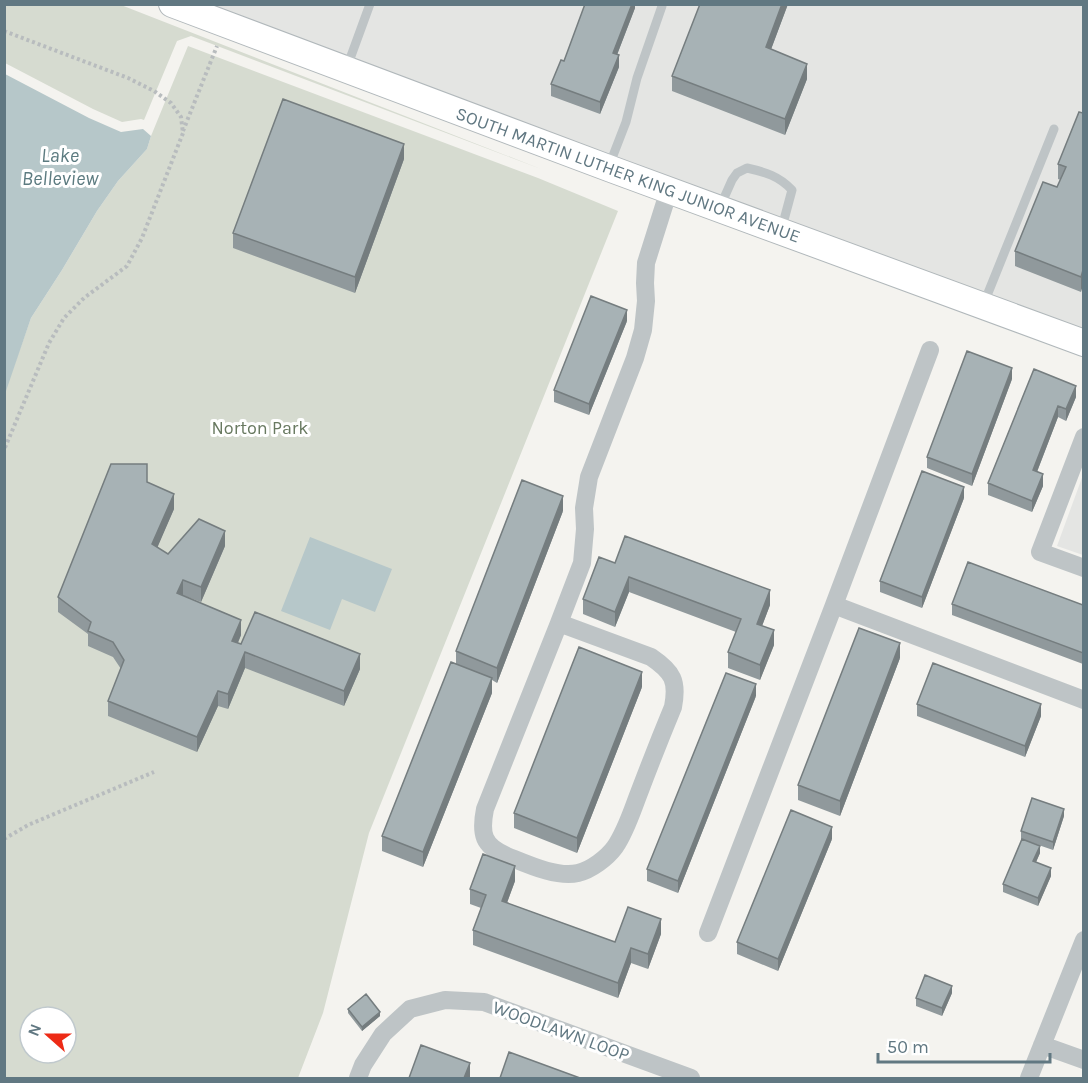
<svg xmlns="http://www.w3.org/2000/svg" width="1088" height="1083" font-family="Karla,sans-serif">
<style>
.built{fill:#e4e5e3}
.green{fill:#d6dbd0;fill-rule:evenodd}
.water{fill:#b6c7c9}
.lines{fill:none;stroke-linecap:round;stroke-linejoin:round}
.secondary-casing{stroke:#b1b8bb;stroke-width:28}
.path{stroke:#b8bcbe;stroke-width:4;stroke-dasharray:3 3;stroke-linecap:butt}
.lane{stroke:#bec4c6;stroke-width:9}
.street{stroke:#bec4c6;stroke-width:18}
.secondary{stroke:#fff;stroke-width:26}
.wall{fill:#90999c}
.shaded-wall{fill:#757d7f}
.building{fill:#a7b2b5;stroke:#757d7f;stroke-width:1.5}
.labels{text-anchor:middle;stroke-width:6;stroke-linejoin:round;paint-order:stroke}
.street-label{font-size:18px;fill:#617882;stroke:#fff}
.park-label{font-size:18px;fill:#687960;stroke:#fff}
.water-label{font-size:20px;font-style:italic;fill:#5c7b80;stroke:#fff}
</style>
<rect width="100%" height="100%" fill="#f4f3ef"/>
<path class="built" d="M206 5H1083V329L1050 318 612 157Z
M1083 475V555L1057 546Z"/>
<path class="green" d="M4 5H121L541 169 191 36 177 41 144 120 141 119 122 122 93 109 5 63Z
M188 46 538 178 618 211 369 833 323 1013 298 1078H5L4 394 31 318 62 270 97 211 118 181 147 149 151 136ZM30 1017H66V1053H30Z"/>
<path class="water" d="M5 74 89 118 121 132 143 129 151 136 147 149 118 181 97 211 62 270 31 318 5 394Z
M310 537 392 569 375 612 342 599 330 630 281 611Z"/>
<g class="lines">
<g class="secondary-casing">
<path id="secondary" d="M172 4 611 169 1084 343"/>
</g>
<path class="path" d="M4 31 128 78 154 91 171 103 181 117 183 133 142 238 127 266 84 298 64 318 49 343 4 450
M183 131 217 46
M4 839 28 825 154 772"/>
<path class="lane" d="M347 67 370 4
M609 166 626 122 637 78 662 6
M720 207 732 180 737 173 747 168C765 172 779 176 792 190L781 231
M984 303 1054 129"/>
<path class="street" d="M930 350 834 605 1084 700
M1084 437 1040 552 1084 568
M559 623 651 657C673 672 678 681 673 707 661 736 650 764 639 793 632 811 626 831 615 847 607 858 591 870 578 873 557 878 527 864 507 856 483 846 480 834 485 809Z
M559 623 582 563 585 529 584 508 589 477 635 358 643 330 646 301 645 283 646 263 669 190
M708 933 834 605
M1042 1045 1084 1060
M358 1078 363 1065 383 1034 410 1009 445 1000 484 1002 691 1078
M1029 1078 1084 940"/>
<use href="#secondary" class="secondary"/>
</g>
<path class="wall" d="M635 4V8L617 55 619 67 600 114 551 96V84L564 61Z
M788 4 771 49 807 79 785 135 672 91V76Z
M1083 113 1081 292 1015 266V251L1057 187 1061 180 1058 179V164Z
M404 159 355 293 233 248V233Z
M627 321 589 415 554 402V390Z
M1034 369 1076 397 1066 421 1058 417 1037 472 1043 486 1032 512 988 495V483Z
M1012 379 972 486 927 468V457Z
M147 482 174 509 157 547 168 554 225 546 201 602 182 595 241 635 238 643 360 669 344 706 245 668 228 709 218 706 197 752 108 716V701L121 669 113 657 88 646V634L58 612V597Z
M964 498 922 608 880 592V581Z
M563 511 497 683 492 680V693L423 867 382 851V836L456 664V651Z
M615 563 770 605 762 626 774 645 760 680 728 668V652L736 632 629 592 615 627 583 614V599Z
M952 604 1083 605V664L952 615Z
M900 658 840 816 798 800V785Z
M642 687 577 853 514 828V813Z
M756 696 678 893 647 881V869Z
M917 704 1041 716 1025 757 917 716Z
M1064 816 1053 850 1027 841 1040 853 1036 862 1051 876 1038 906 1003 892V884L1022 839H1021V831Z
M832 839 778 971 737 954V942Z
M515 881 507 903 615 942 661 934 648 969 631 963 618 998 473 945V930L481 908 470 904V889Z
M952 993 942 1016 916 1006V998Z
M348 1009 380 1016 362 1031 348 1013Z"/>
<path class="shaded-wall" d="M632 4H635V8L613 65V53Z
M782 4H788L766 63V47Z
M619 55V67L600 114V102Z
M807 64V79L785 135V119Z
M404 144V159L355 293V277Z
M1083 270V285L1081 292V277Z
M627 310V321L589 415V404Z
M1012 368V379L972 486V474Z
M1076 386V397L1066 421V409Z
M1058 406V417L1033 482V470Z
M1043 474V486L1032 512V501Z
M964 487V498L922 608V597Z
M174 494V509L152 560V544Z
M563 496V511L497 683V668Z
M225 531V546L201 602V587Z
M629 577V592L615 627V612Z
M183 580V595L177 608V593Z
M770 590V605L757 639V624Z
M241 620V635L232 656V641Z
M774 630V645L760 680V665Z
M900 643V658L840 816V801Z
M245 652V668L228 709V694Z
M360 654V669L344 706V691Z
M642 672V687L577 853V838Z
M492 678V693L423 867V852Z
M756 684V696L678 893V881Z
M218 691V706L197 752V737Z
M1041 704V716L1025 757V746Z
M1064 809V816L1053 850V842Z
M832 827V839L778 971V959Z
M1040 846V853L1033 869V861Z
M515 866V881L502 916V901Z
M1051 868V876L1038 906V898Z
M661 919V934L648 969V954Z
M631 948V963L618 998V983Z
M952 986V993L942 1016V1008Z
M380 1012V1016L362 1031V1027Z
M470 1063V1078H464Z"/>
<path class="building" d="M585 4H632L613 53 619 55 600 102 551 84 561 60 564 61Z
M700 4H782L766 47 807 64 785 119 672 76Z
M283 99 404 144 355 277 233 233Z
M1079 112 1083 113V270L1081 277 1015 251 1043 182 1057 187 1066 167 1058 164Z
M591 296 627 310 589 404 554 390Z
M967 351 1012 368 972 474 927 457Z
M1034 369 1076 386 1066 409 1058 406 1033 470 1043 474 1032 501 988 483Z
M111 464H147V482L174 494 152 544 168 554 199 519 225 531 201 587 183 580 177 593 241 620 232 641 241 644 255 612 360 654 344 691 245 652 228 694 218 691 197 737 108 701 124 660 113 642 88 631 91 622 58 597Z
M922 471 964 487 922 597 880 581Z
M522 480 563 496 497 668 456 651Z
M625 536 770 590 757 624 774 630 760 665 728 652 741 619 629 577 615 612 583 599 599 557 615 563Z
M968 562 1083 605V653L952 604Z
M859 628 900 643 840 801 798 785Z
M579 647 642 672 577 838 514 813Z
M451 662 492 678 423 852 382 836Z
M933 663 1041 704 1025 746 917 704Z
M726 673 756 684 678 881 647 869Z
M1032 798 1064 809 1053 842 1021 831Z
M791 810 832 827 778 959 737 942Z
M1022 839 1040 846 1033 861 1051 868 1038 898 1003 884Z
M483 854 515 866 502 901 615 942 628 907 661 919 648 954 631 948 618 983 473 930 486 895 470 889Z
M925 975 952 986 942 1008 916 998Z
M366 994 380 1012 362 1027 348 1009Z
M421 1045 470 1063 464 1078H409Z
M509 1052 580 1078H500Z"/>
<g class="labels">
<g class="street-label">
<text transform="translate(628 175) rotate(20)" y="6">SOUTH MARTIN LUTHER KING JUNIOR AVENUE</text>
<text transform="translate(561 1031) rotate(20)" y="6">WOODLAWN LOOP</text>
</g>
<g class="park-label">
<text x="260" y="434">Norton Park</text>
</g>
<g class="water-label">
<text x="60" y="162">Lake<tspan x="60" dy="23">Belleview</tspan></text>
</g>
</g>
<rect width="1088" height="1083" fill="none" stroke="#617882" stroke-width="12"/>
<g transform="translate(48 1035) rotate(291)"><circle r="28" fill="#ffffff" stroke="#c0c9cd" stroke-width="1.5"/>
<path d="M0-4.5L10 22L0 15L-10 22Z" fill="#ed2b16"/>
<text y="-9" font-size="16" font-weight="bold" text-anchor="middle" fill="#617882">N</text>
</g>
<path d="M878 1053v9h172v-9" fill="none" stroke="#617882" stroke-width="3"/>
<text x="887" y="1053" font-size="18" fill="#617882" stroke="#ffffff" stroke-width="4.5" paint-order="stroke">50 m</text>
</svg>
